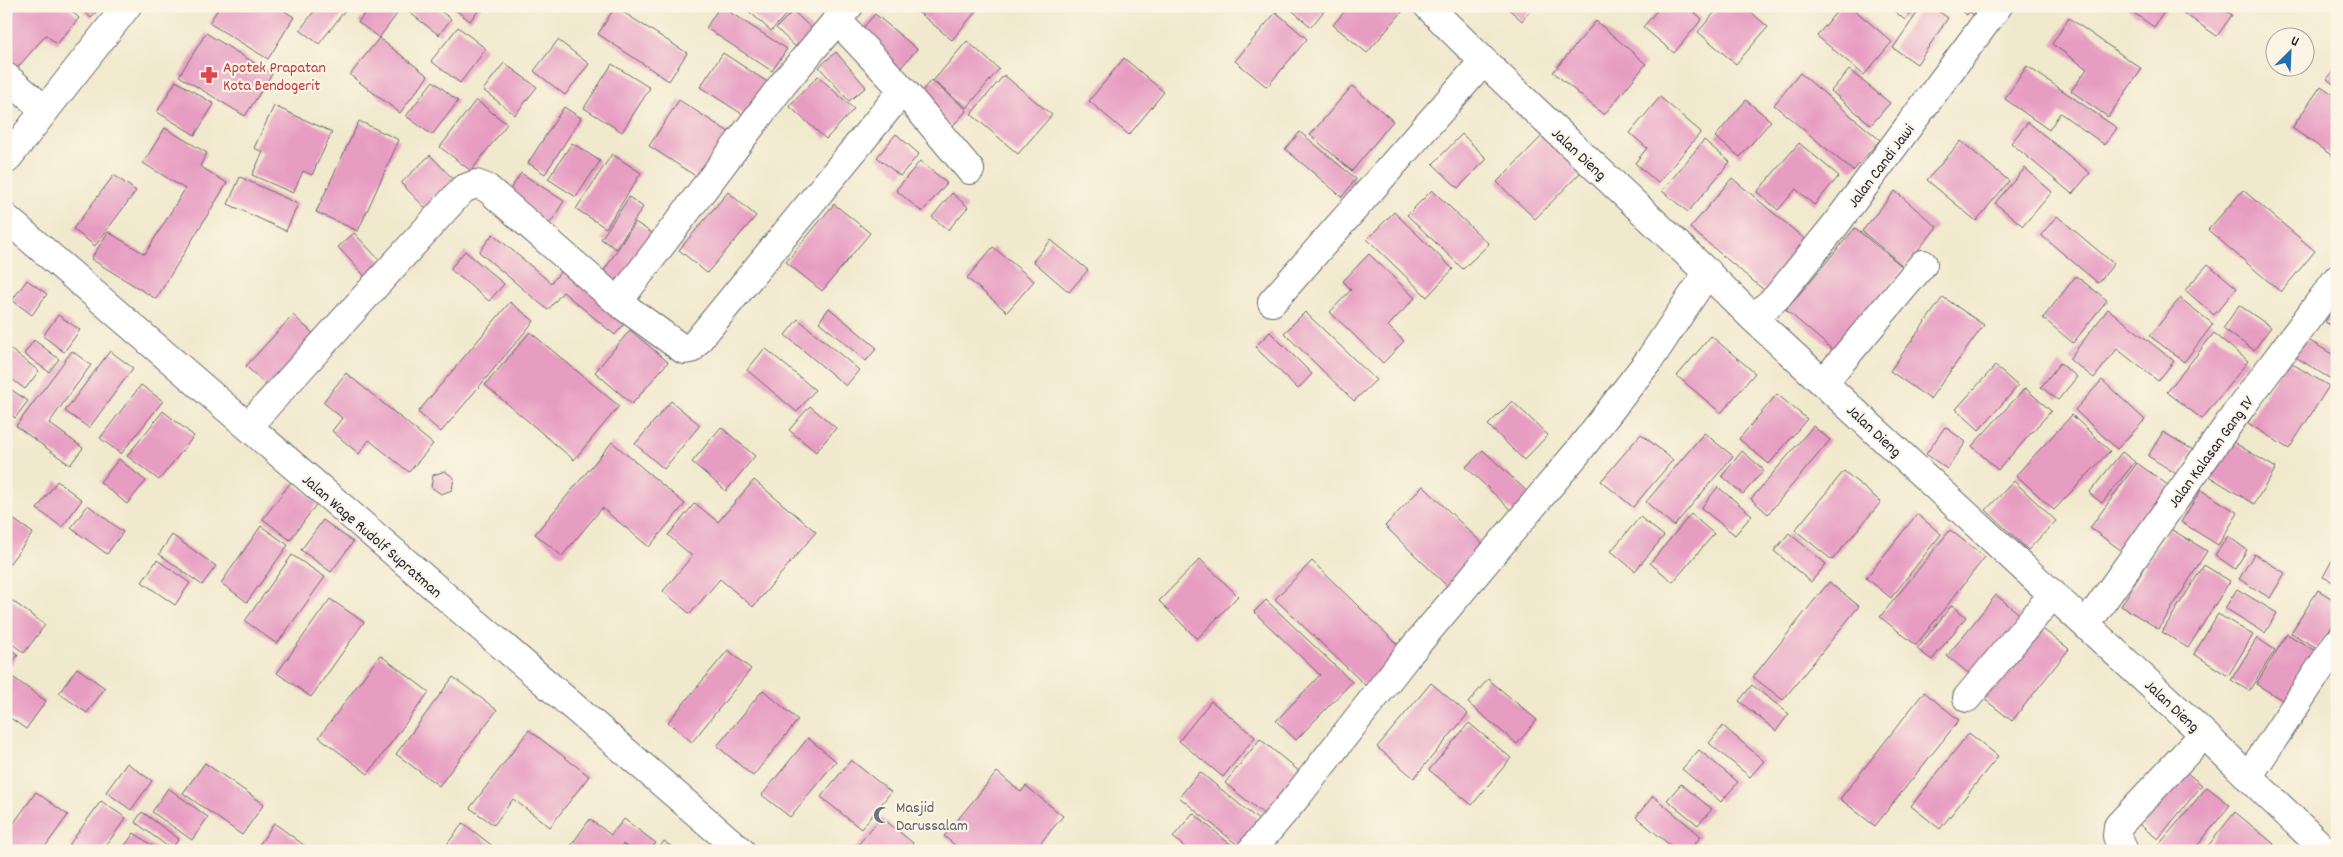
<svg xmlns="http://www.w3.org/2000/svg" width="2343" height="857" font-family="Dekko,sans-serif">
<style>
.building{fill:#e79dc2}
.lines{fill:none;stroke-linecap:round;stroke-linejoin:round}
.minor-casing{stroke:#6a686e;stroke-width:30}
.tertiary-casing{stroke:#6a686e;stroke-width:30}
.secondary-casing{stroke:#6a686e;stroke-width:30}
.minor{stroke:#fff;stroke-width:28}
.tertiary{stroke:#fff;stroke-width:28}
.secondary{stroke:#fff;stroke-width:28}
.labels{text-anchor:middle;stroke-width:4.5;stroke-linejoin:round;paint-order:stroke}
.health-label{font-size:16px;fill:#be3a42;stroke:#fcf5e5;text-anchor:start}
.street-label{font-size:16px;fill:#22223b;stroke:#fcf5e5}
.worship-label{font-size:16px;fill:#5b616d;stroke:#fcf5e5;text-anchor:start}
</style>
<rect width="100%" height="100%" fill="#fcf5e5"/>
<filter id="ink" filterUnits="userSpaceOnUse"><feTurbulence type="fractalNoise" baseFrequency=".02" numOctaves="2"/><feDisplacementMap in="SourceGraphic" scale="10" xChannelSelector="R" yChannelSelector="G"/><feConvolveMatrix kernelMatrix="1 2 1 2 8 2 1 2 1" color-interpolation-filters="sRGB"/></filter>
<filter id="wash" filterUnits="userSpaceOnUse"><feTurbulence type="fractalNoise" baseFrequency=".0096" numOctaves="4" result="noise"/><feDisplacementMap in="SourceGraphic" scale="20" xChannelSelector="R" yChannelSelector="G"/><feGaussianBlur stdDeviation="1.12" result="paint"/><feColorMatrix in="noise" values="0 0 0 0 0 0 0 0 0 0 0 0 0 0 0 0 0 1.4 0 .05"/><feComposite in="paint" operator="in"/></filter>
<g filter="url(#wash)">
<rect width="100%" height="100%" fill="#f1e9cd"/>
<g id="blocks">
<path class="building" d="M11 6H66L79 18 57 44 46 35 17 68 6 59V12Z
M78 6H101L91 18Z
M220 6H277L294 17 268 59 209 23Z
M318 6H344L347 8 319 44 300 30Z
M371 6H387L397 14 379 38 358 22Z
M409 6H434L451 19 439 35 406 10Z
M450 6H482L470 21Z
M720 6 787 49 772 71 706 28Z
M743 6H789L791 9 771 31Z
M911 6H972L977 10 952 40Z
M1287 6H1328L1311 27Z
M1349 6H1395L1402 12 1367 53 1333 25Z
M1505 6H1534L1522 21Z
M1661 6H1687L1702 19 1674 53 1643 27Z
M1720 6H1744L1768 27 1736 64 1698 32Z
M1841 6H1850L1892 42 1864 75 1817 36Z
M1888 6H1916L1905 20Z
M1922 6H1931L1948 18 1917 64 1893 48Z
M1954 6H1988L1982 20 1969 12 1967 15Z
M2124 6H2168L2154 27Z
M2182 6H2220L2232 15 2217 36 2179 10Z
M615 7 687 53 669 81 598 34Z
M793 11 820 36 803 54 776 28Z
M1276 12 1307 39 1267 87 1235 61Z
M875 14 917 49 898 71 856 36Z
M2069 18 2142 69 2108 117 2071 91 2087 69 2052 44Z
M1596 21 1646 64 1604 115 1553 72Z
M458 27 486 49 460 83 431 61Z
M206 33 272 74 245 116 179 76Z
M379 38 428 76 400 113 350 75Z
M558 40 589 64 565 95 534 71Z
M967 41 999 69 967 108 933 81Z
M836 52 866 87 849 101 819 67Z
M723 53 772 85 750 119 700 87Z
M1124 58 1164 92 1129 135 1089 101Z
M504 63 537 87 515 115 483 90Z
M612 64 650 88 622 132 584 108Z
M2027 66 2117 128 2105 145 2060 113 2049 130 2005 99Z
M2337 66V87L2327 79Z
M1849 70 1890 103 1871 125 1831 91Z
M1800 73 1880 140 1853 171 1774 105Z
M1004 75 1052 115 1018 154 971 114Z
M818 76 854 109 826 139 789 106Z
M931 80 967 110 952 127 916 98Z
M176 81 214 104 195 135 157 112Z
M433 81 458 101 432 135 406 116Z
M1352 86 1393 121 1352 171 1310 135Z
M2321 86 2337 97V159L2292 128Z
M1660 97 1701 132 1658 183 1635 163 1647 148 1630 133Z
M476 100 507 124 471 171 440 147Z
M679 100 735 136 705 182 649 146Z
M1746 100 1771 121 1740 157 1715 137Z
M274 106 332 132 312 175 303 171 293 193 252 175 263 152 254 148Z
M564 107 581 118 545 174 528 163Z
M359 121 399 140 358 231 316 212Z
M2028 122 2090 173 2072 194 2011 143Z
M165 128 207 153 200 166 227 183 156 299 91 259 108 232 145 254 185 189 143 163Z
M1300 132 1356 179 1342 197 1285 149Z
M1545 133 1583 170 1535 219 1497 182Z
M896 134 919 154 900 176 877 157Z
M1462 134 1487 159 1458 188 1433 164Z
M1704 140 1730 162 1688 212 1662 191Z
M1961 141 2009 181 1976 221 1927 180Z
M572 143 600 161 576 197 548 179Z
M1799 143 1839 176 1814 205 1796 189 1778 210 1757 192Z
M612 154 641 173 606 228 576 209Z
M430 155 460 186 431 214 401 183Z
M920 161 947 183 922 212 896 190Z
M2025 168 2052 192 2023 226 1995 203Z
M521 173 564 201 549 225 506 196Z
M114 175 136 191 95 246 73 229Z
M240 177 298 204 286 231 228 204Z
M1732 178 1807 241 1765 291 1690 228Z
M1432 190 1489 244 1463 269 1407 215Z
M2243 190 2315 251 2281 292 2208 230Z
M1895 191 1937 227 1904 267 1862 231Z
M728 192 756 216 707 273 679 250Z
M952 193 968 207 948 230 932 217Z
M629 197 643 207 616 249 601 239Z
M834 204 870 233 822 291 786 262Z
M1394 212 1453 269 1427 297 1367 239Z
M2057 216 2114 264 2098 283 2041 235Z
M635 222 658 237 624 288 602 274Z
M1855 228 1904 268 1834 351 1786 310Z
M354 233 388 269 372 284 338 247Z
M493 234 551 283 563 269 626 322 615 335 563 292 548 310 479 252Z
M1051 240 1088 270 1069 292 1033 261Z
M993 247 1034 281 1007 312 967 278Z
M465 251 504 284 489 301 450 269Z
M1369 254 1415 298 1388 326 1404 341 1383 363 1330 312 1351 290 1343 281Z
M2208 264 2237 288 2214 315 2185 290Z
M2076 276 2107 300 2073 343 2043 318Z
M27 280 47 294 32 315 12 300Z
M1943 297 1984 325 1930 399 1890 371Z
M2180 298 2213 324 2184 362 2150 336Z
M510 302 534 321 441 432 418 412Z
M2337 303V329L2325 322Z
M2239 305 2271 327 2254 350 2223 329Z
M829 308 877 348 866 361 819 322Z
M2108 309 2174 361 2158 381 2117 349 2094 378 2069 359Z
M1305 312 1376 380 1354 401 1284 333Z
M58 315 80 330 64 352 43 336Z
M293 315 318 338 270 389 246 366Z
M798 319 859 370 846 386 785 335Z
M630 330 668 362 632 404 595 372Z
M530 332 619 406 574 460 485 385Z
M1270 332 1312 374 1298 389 1255 347Z
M2214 333 2248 361 2202 419 2167 392Z
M1711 336 1755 373 1721 413 1677 376Z
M2305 338 2337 357V383L2294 356Z
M34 340 59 359 49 372 24 354Z
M6 346 39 371 25 389 6 375Z
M765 348 815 390 797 412 747 370Z
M72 351 91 365 49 423 83 448 70 465 16 426Z
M110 351 133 368 89 428 65 411Z
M2286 360 2329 386 2289 449 2248 423Z
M2060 363 2077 377 2058 400 2041 387Z
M1995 366 2018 386 1979 430 1956 409Z
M346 373 433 444 409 472 369 440 359 454 332 431 342 418 323 402Z
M2102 380 2145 420 2117 449 2075 410Z
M141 385 163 401 121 454 100 438Z
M6 386 28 401 15 418 6 411Z
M2025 388 2051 411 1998 470 1972 446Z
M1777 394 1807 419 1769 464 1739 439Z
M671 401 700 425 664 469 635 444Z
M1512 401 1548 435 1524 460 1488 425Z
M810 406 836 428 816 452 789 430Z
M163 411 194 436 159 480 127 456Z
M2072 415 2110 451 2054 510 2016 475Z
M1813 426 1830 440 1768 514 1751 499Z
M721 427 755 456 726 491 692 462Z
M1945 427 1966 442 1947 469 1926 454Z
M2163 432 2193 450 2178 475 2148 456Z
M1704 433 1733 456 1674 526 1646 502Z
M1641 434 1673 460 1633 507 1601 481Z
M2230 440 2276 468 2254 504 2207 475Z
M612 442 685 504 649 547 602 508 562 556 535 534Z
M1483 450 1535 499 1518 517 1466 467Z
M1742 451 1764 470 1743 494 1722 476Z
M2122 452 2135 462 2102 503 2089 493Z
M119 459 146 481 127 504 100 482Z
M2137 463 2172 488 2125 553 2090 528Z
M445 471 454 478 452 490 441 494 431 487 433 475Z
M1844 471 1881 502 1832 560 1795 530Z
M754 480 816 532 753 607 720 579 690 614 663 591 692 556 668 535 695 503 718 522Z
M57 481 82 500 62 527 37 509Z
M2014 481 2056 521 2028 550 1986 510Z
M291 482 318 502 290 540 263 519Z
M1423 486 1489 550 1450 589 1385 526Z
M1718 487 1752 515 1735 535 1701 508Z
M2201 490 2238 513 2218 545 2181 522Z
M88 505 123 532 107 554 71 528Z
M6 514 33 533 6 568Z
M1691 514 1714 534 1673 582 1650 563Z
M1917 514 1941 534 1891 598 1866 578Z
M1640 517 1664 536 1635 571 1611 551Z
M323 520 353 542 331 572 301 550Z
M261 526 288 545 247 602 221 583Z
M2169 528 2207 551 2159 629 2121 606Z
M1950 530 1985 557 1916 645 1880 617Z
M1789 533 1826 564 1811 582 1774 551Z
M172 535 216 566 202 585 159 554Z
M2228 536 2247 550 2235 569 2215 555Z
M2337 551V584L2323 577Z
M2254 554 2285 573 2270 598 2239 579Z
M292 555 325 577 277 644 245 621Z
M1200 559 1238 596 1197 639 1159 601Z
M157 560 190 583 175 605 142 582Z
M1312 561 1402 649 1366 686 1275 599Z
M2204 565 2230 581 2188 648 2162 632Z
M1829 582 1859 606 1783 700 1753 677Z
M2237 589 2277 613 2265 633 2225 608Z
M2318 590 2337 602V618L2317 648 2291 633Z
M1996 595 2023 617 1975 678 1947 656Z
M6 596 45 625 24 653 6 639Z
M330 599 364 622 311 697 277 673Z
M1266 600 1352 682 1296 740 1276 721 1320 675 1254 612Z
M1952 605 1966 617 1932 660 1917 649Z
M2218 614 2253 635 2228 676 2194 654Z
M2040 627 2069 649 2012 721 1983 698Z
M2287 634 2324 656 2292 706 2256 684Z
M2257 638 2275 650 2249 691 2231 680Z
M6 646 18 655 6 671Z
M728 650 751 669 692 742 668 722Z
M380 655 429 692 368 774 319 737Z
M77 668 105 688 87 713 59 693Z
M11 676 46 701 26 729 6 715V684Z
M453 677 497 710 439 786 396 754Z
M1488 679 1537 720 1517 744 1468 703Z
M1431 683 1468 714 1414 778 1377 747Z
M1752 685 1789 714 1776 731 1739 701Z
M763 690 798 720 753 776 717 746Z
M1924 692 1959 720 1875 826 1840 799Z
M1211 701 1255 737 1223 777 1179 741Z
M1469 723 1511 758 1472 805 1429 770Z
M1723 726 1764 761 1750 777 1709 743Z
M529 730 589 776 550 827 513 799 494 825 470 808Z
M1969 733 1998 756 1940 829 1911 806Z
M808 738 836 761 790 817 762 795Z
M1260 739 1306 777 1271 820 1225 783Z
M1699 750 1738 782 1721 802 1682 769Z
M851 760 891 792 861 829 821 797Z
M127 763 152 781 131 810 106 792Z
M205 763 264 804 242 835 183 793Z
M2181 768 2202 785 2158 839 2136 822Z
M997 772 1021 792 1026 786 1063 816 1034 851H962L944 836Z
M1200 772 1266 826 1245 851 1179 797Z
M1681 784 1712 809 1698 825 1667 800Z
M2207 787 2230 805 2193 851H2163L2157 847Z
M168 788 208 817 192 840 152 812Z
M36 792 68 815 42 851H17L6 844V834Z
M1653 796 1701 836 1689 851H1677L1636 817Z
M101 801 126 818 102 851H77L69 845Z
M142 812 179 839 171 849 135 822Z
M2235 812 2274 844 2268 851H2204Z
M1193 813 1238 851H1189L1173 837Z
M881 817 913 843 907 851H853Z
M590 819 611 835 624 819 656 843 649 851H633L623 844 618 851H567Z
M274 823 312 851H255Z
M463 823 499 851H442Z
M134 833 160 851H121Z
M664 841 677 851H657Z"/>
</g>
</g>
<g filter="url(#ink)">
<use href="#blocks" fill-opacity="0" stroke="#6a686e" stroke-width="1"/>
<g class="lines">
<g class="minor-casing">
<path id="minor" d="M1428 6C1533 113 1647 211 1753 318L2204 734 2326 851
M6 77 45 110
M903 90 970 170
M618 302 783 84 837 20
M1272 302 1483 62
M1753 318 1777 297 1836 224 1998 6
M1824 382 1923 264
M248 426 463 189 476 184 487 188 618 302 684 350 691 349 903 90 837 20 849 6
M2086 625 2235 415 2337 279
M1967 698 2053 594
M2248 777 2337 643
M1251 851 1298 795 1406 657 1577 453 1650 359 1708 272
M2124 851 2117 836 2118 826 2204 734"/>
</g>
<g class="tertiary-casing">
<path id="tertiary" d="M6 218 741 851"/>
</g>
<g class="secondary-casing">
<path id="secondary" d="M6 160 127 6"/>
</g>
<use href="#minor" class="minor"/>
<use href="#tertiary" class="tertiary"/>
<use href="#secondary" class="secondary"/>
</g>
</g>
<defs>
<g id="pharmacy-bare" transform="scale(1.35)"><path d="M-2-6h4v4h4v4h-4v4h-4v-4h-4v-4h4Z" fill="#e0444e" stroke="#fcf5e5" stroke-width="2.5" paint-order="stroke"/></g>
<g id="mosque-bare" transform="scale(1.35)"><path d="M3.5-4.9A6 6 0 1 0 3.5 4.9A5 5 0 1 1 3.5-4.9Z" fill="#6b7280" stroke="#fcf5e5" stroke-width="2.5" paint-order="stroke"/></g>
</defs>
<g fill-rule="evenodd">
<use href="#pharmacy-bare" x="209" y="75"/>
<use href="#mosque-bare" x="882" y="815"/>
</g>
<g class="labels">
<g class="health-label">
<text x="223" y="72">Apotek Prapatan<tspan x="223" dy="18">Kota Bendogerit</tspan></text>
</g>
<g class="street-label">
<text transform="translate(1580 153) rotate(43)" y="6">Jalan Dieng</text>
<text transform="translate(1880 165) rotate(-53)" y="6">Jalan Candi Jawi</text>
<text transform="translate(1875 430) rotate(43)" y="6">Jalan Dieng</text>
<text transform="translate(2210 451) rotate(-54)" y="6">Jalan Kalasan Gang IV</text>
<text transform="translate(373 535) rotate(41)" y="6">Jalan Wage Rudolf Supratman</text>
<text transform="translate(2173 705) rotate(43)" y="6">Jalan Dieng</text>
</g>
<g class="worship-label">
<text x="896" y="812">Masjid<tspan x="896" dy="18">Darussalam</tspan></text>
</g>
</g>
<rect width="2343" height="857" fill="none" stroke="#fcf5e5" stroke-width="25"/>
<g transform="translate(2290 52) rotate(24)"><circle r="24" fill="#fcf5e5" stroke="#a5a1a1"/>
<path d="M0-4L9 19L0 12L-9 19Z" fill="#1f6fb2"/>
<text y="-8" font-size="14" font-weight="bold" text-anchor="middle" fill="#22223b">U</text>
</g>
</svg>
